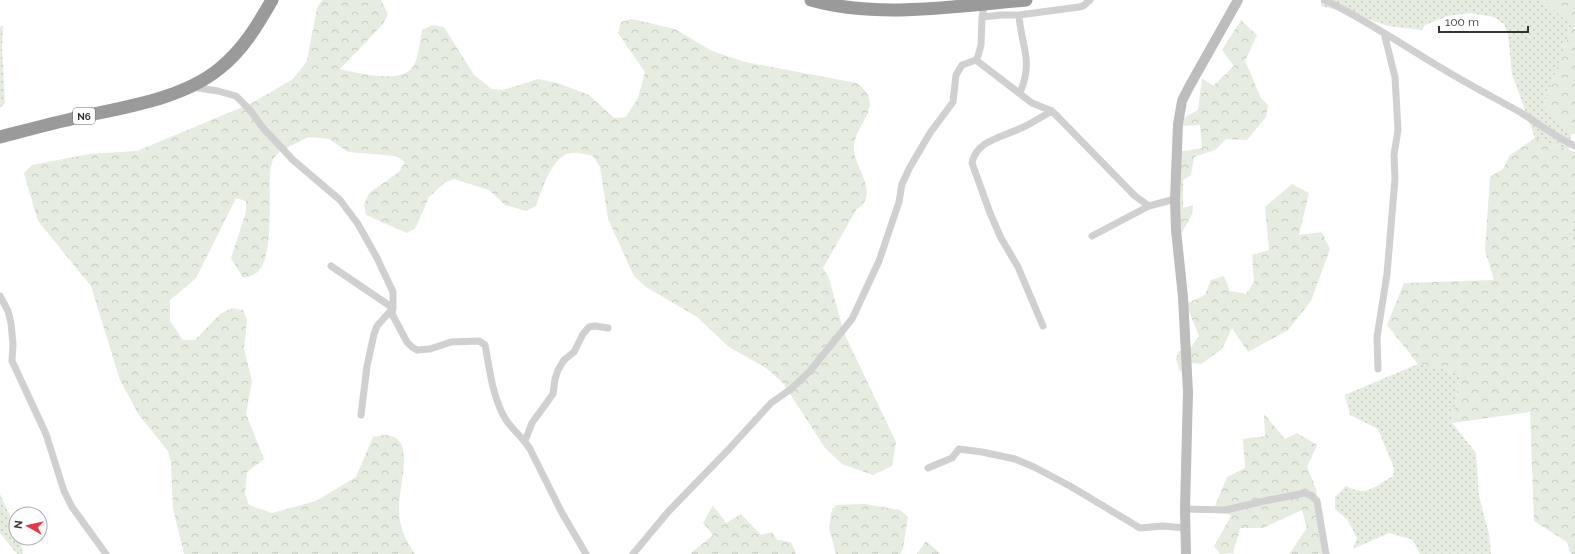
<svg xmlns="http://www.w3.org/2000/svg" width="1575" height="554" font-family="Raleway,sans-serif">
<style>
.grass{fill:url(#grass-dots)}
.forest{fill:url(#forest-crowns)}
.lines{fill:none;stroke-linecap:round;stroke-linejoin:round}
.street{stroke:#d0d0d0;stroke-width:7}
.secondary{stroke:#bdbdbd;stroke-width:10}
.highway{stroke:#9a9a9a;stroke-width:13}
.labels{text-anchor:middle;stroke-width:4;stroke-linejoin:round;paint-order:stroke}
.shield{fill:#fff;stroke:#707070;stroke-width:1}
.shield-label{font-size:10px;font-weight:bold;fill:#333}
</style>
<defs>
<pattern id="grass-dots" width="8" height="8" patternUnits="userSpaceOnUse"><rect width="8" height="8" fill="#e6ecdf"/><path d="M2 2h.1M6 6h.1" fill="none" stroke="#c6cbc0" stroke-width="1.8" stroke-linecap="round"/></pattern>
<pattern id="forest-crowns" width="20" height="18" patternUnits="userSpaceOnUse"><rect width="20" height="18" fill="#e6ecdf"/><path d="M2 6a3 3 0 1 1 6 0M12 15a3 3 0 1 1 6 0" fill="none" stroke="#c6cbc0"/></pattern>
</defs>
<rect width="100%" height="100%" fill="#fff"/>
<path class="grass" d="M1321 0H1543L1572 26 1544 104 1571 134 1569 150 1535 138 1512 74 1508 34 1504 24 1494 17 1470 13 1448 16 1425 25 1422 30 1388 26 1347 12 1321 6Z
M3 26 2 47 5 103 0 108V27Z
M1575 216V249L1569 236Z
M1418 364 1460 373 1452 423 1476 453 1479 496 1489 534 1491 554H1420L1413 540 1389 533 1353 549 1357 538 1347 519 1335 509V497L1346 486C1366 498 1375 486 1393 476L1394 468 1378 429 1350 415 1345 395Z
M0 494 16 529V538H20L23 554H17L0 533Z"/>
<path class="forest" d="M322 0H381L388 14 383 24 340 69C357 73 407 86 415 63 419 53 420 41 422 30L433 25 444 27 474 75 492 89 503 90 538 79 558 83 589 95 614 118 626 117 638 98 645 72 618 33 621 22 632 19 675 29 712 51 745 62 857 83C889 107 851 125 854 151 856 167 872 185 865 201 863 205 859 207 856 210L823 268 829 278 844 333 896 442 892 466 873 475 842 464 825 448 783 383 766 368 729 347 697 317 646 287 634 276 608 219 600 167 593 156C587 155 578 152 571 153 552 155 542 190 536 206L526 211 505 205 489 190 454 179 444 183 429 197 416 227 407 233 366 215 364 204 369 193 399 172 405 162 396 156 348 152 329 139 309 137 280 151 273 159 270 170C269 193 273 249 261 268 256 275 251 276 243 278L231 258 246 212V201L236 198 196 278 170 300V321L183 340H195L220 314 232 308 243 310 247 320 244 349 252 381 246 414 264 459 247 472 245 494 249 505 272 513 316 501 356 477 373 437C422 424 398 484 399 509 399 528 405 538 415 554H184L173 509 171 462 168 451 139 415 120 380 91 286 38 221 24 173 32 165 89 154 137 151 252 103 293 79 307 61 317 8Z
M1543 0H1575V134H1571L1544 104 1572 26Z
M1241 20 1257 35 1245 61 1261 98 1268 105 1266 117 1247 140 1226 139 1215 150 1194 157 1191 175 1183 180V208L1193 205 1192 214 1182 233 1175 235 1177 152 1202 148 1200 125 1182 126 1185 117 1198 110 1202 78 1213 86 1234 66 1222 50Z
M1535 138 1575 152V216L1569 236 1575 249V554H1571L1567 542 1534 521 1530 412 1452 423 1460 373 1418 364 1387 325 1404 283 1494 280 1485 250 1490 177 1504 168 1509 156Z
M1292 184 1309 193 1299 235 1322 232 1330 249 1311 301 1288 330 1248 352 1232 328 1222 349 1201 364 1191 363 1180 372 1176 359 1179 351 1189 350 1199 336 1186 304 1205 295 1211 280 1224 276 1230 291 1246 294 1254 282 1252 255 1269 250 1265 207Z
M1264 414 1285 439 1297 433 1317 445 1307 467 1316 489 1323 554H1289L1307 528 1302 510 1263 528H1240L1233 553 1220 554 1214 546 1231 516 1215 506 1227 477 1245 468 1243 439 1265 436Z
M865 504 900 510 908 517 903 549 900 554H836L829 528 832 509 837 505Z
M713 505 726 523 741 514 761 535 772 532 777 540 791 542 796 554H690L713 535 703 523Z
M926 541 941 554H917Z"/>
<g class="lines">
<path class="street" d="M1325 0C1364 19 1400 43 1438 66 1464 82 1491 96 1518 111 1537 122 1555 137 1575 146
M1019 15C1021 47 1034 59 1020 93
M982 17 1002 15H1019L1079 7 1083 6 1090 0
M976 60 1032 103 1052 111 1135 196 1149 206
M192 87 218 91 236 96 250 110 263 128 293 160 340 200 358 224 377 258 393 292V308L377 326 374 334 367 366 361 415
M1092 236 1149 206 1175 199
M331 266 393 308 392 314 407 342 412 347 417 350 430 349 451 342 479 341 485 345C490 370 492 397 506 420 513 430 523 438 530 449L562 513 586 554
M0 296 8 311 11 323 13 344 12 361 46 434 64 491 72 507 106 554
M1043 326 1018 267 1001 238 990 213 972 163C976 141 1002 137 1019 129 1031 124 1041 117 1052 111
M1378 369 1377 337 1387 274 1395 179 1394 155 1398 130 1395 77 1384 33
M525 441 532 423 553 394 555 379 558 370 564 360 574 352 583 334 589 327 595 326 608 328
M928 468 952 458 959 449 982 452 1015 459 1034 467 1070 486 1140 528 1163 526 1185 528
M1185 509 1226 510 1264 501 1305 493 1312 496 1317 501 1326 554
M633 554 668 512 729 449 771 403 791 389 810 371 852 319 879 261 899 202 902 184 910 167 930 133 953 102 956 75 962 65 976 60 978 56 981 45 982 17 985 3"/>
<path class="secondary" d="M1186 554 1185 509 1188 392 1183 297 1176 230 1175 199 1178 124 1182 101 1189 87 1238 0"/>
<path class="highway" d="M811 0C878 19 957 6 1026 0
M0 137C27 130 53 123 80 117 125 107 182 99 219 69 243 50 257 26 272 0"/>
</g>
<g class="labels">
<rect class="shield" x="73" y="108" width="22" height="16" rx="3"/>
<g class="shield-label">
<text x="84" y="120">N6</text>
</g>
</g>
<g transform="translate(28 526) rotate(278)"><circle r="19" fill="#ffffff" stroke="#adadad"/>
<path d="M0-3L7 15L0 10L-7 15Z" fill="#e63946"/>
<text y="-6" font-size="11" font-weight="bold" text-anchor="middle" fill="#333333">N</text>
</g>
<path d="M1439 26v6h89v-6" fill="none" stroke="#333333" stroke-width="2"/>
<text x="1445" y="26" font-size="12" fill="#333333" stroke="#ffffff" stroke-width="3" paint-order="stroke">100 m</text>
</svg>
